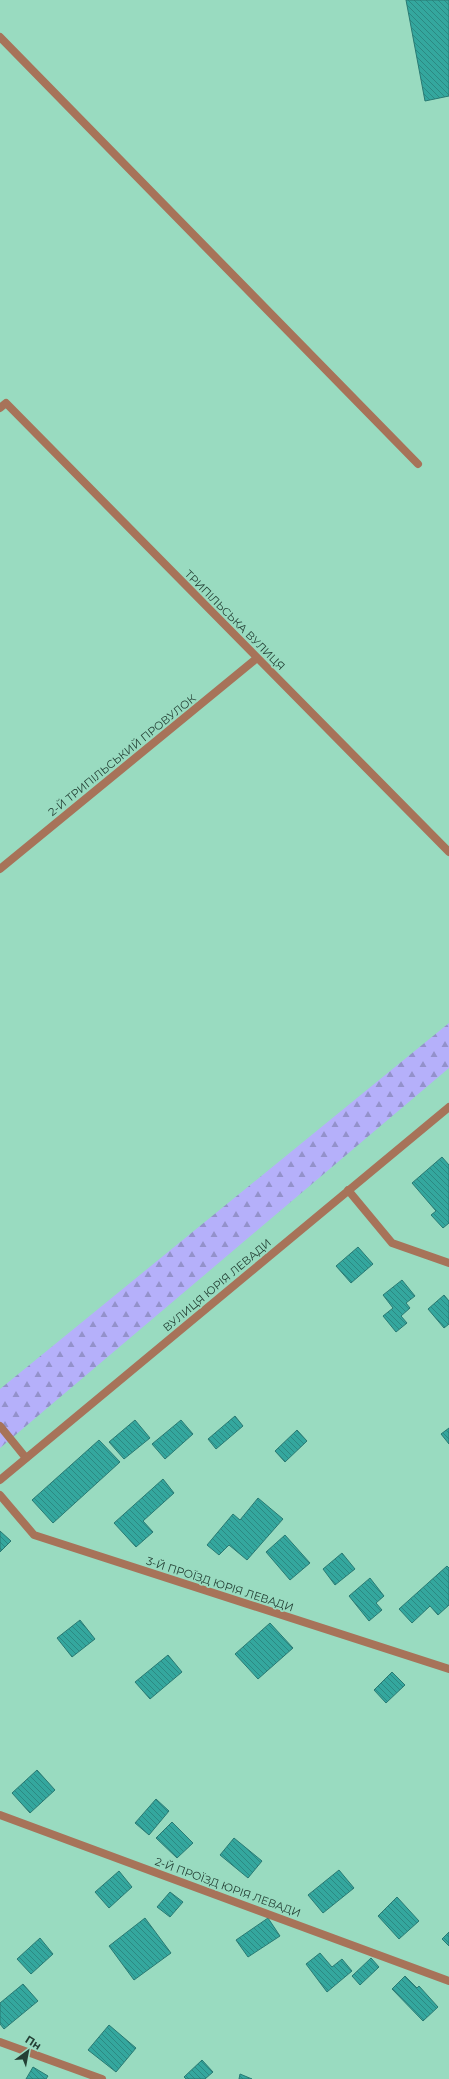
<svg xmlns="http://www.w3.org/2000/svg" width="449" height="2079" font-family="Montserrat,sans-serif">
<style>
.forest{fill:url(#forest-firs)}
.building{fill:url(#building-back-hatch);stroke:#297a73}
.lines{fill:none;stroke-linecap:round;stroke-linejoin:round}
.service{stroke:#a77359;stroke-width:8}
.minor{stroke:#a77359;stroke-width:8}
.labels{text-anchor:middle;stroke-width:3.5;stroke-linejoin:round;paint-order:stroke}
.street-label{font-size:11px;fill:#244035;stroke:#99dbc0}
</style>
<defs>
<pattern id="forest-firs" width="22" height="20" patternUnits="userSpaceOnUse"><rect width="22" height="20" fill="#b5b0fa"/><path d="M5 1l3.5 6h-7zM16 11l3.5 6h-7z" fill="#9391cb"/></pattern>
<pattern id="building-back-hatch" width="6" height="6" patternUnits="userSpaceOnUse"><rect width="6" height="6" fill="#34a79e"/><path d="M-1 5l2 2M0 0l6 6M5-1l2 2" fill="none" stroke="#2c8982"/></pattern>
</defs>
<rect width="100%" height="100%" fill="#99dbc0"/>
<path class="forest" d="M449 1023V1068L0 1448V1389Z"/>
<path class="building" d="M406 0H449V96L425 101Z
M442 1157 449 1165V1223L443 1228 431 1215 436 1211 412 1183Z
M358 1247 373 1264 351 1283 336 1266Z
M402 1280 415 1296 406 1303 410 1308 401 1316 407 1323 396 1332 383 1316 393 1308 383 1295Z
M444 1295 449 1301V1324L444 1328 428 1309Z
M235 1416 243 1426 216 1449 208 1439Z
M135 1420 150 1438 124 1459 109 1442Z
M181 1420 193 1434 165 1459 152 1444Z
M449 1428V1444L441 1434Z
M297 1430 307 1441 285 1462 275 1451Z
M99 1440 120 1462 53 1523 32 1500Z
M163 1479 174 1493 143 1521 153 1532 136 1547 114 1523Z
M258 1498 283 1519 247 1560 229 1545 219 1555 207 1545 233 1514 240 1520Z
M0 1531 11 1541 0 1552Z
M285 1535 310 1563 290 1580 266 1552Z
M342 1553 355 1569 335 1585 323 1569Z
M447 1566 449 1568V1605L438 1615 430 1606 412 1623 399 1609Z
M370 1578 384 1596 376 1603 382 1610 369 1621 349 1596Z
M80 1620 95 1639 72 1657 57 1638Z
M270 1623 293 1648 258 1679 235 1654Z
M168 1655 182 1672 150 1699 135 1682Z
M392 1672 405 1685 386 1703 374 1690Z
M37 1770 55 1790 30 1813 12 1793Z
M156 1799 169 1811 149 1835 135 1823Z
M172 1822 193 1843 177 1858 156 1838Z
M234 1838 262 1861 248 1878 220 1855Z
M339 1870 354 1888 323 1913 308 1895Z
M119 1871 132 1887 109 1908 95 1892Z
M170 1892 183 1902 170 1917 157 1907Z
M397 1897 419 1921 399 1939 378 1916Z
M145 1918 171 1953 134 1980 109 1946Z
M268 1918 280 1936 248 1957 236 1940Z
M449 1932V1946L442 1939Z
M40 1938 53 1954 31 1974 17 1959Z
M320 1953 332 1967 342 1959 352 1971 327 1992 306 1964Z
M371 1958 379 1967 360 1985 352 1976Z
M405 1976 417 1988 419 1986 438 2007 423 2021 392 1989Z
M23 1984 38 2001 4 2029 0 2024V2003Z
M109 2025 136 2048 116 2072 88 2050Z
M202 2060 213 2072 205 2079H186L184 2077Z
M33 2067 48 2076 46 2079H26Z
M240 2074 252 2079H239Z"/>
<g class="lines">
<path class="service" d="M0 37 418 464
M0 1426 26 1458"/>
<path class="minor" d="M0 408 6 403 449 852
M0 869 257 658
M348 1190 392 1243 449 1263
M0 1480 449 1107
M0 1495 34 1535 449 1669
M0 1815 449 1981
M0 2042 102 2079"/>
</g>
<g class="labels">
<g class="street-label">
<text transform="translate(235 620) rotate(45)" y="4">ТРИПІЛЬСЬКА ВУЛИЦЯ</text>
<text transform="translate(122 755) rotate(-39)" y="4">2-Й ТРИПІЛЬСЬКИЙ ПРОВУЛОК</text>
<text transform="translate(217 1285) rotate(-40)" y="4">ВУЛИЦЯ ЮРІЯ ЛЕВАДИ</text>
<text transform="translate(220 1584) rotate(18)" y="4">3-Й ПРОЇЗД ЮРІЯ ЛЕВАДИ</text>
<text transform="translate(228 1887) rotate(20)" y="4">2-Й ПРОЇЗД ЮРІЯ ЛЕВАДИ</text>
</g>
</g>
<g transform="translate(28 2051) rotate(32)" stroke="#99dbc0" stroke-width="3" paint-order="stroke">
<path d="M0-3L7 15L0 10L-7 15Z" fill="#244035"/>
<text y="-6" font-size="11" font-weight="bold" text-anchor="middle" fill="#244035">Пн</text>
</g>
</svg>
